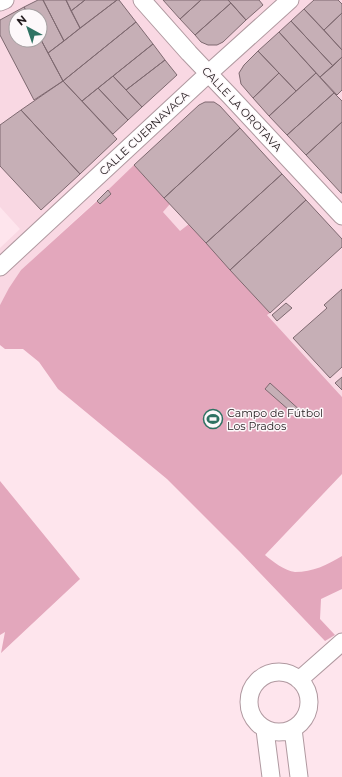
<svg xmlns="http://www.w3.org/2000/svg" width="342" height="777" font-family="Montserrat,sans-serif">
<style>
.built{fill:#f9d8e3;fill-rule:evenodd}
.green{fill:#e3a7bc}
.building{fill:#c6afb6;stroke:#7e6970}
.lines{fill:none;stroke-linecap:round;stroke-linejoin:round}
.minor-casing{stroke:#b099a0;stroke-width:19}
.minor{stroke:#fff;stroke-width:17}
.labels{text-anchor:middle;stroke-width:3;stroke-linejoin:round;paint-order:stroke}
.street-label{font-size:11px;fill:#231b1e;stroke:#fdf8fa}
.poi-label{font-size:11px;fill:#231b1e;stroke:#fdf8fa;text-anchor:start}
</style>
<rect width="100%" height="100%" fill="#fee5ed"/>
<path class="built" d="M0 0H342V397L267 315 270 313 189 225 180 232 163 212 170 204 108 190 21 270 0 305V248L20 229 0 207ZM16 16H40V40H16Z"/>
<path class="green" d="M134 165 170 204 163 212 180 231 189 224 270 313 267 315 342 397V474L265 555C272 561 285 571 295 572 313 572 327 565 342 556V589L321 599 320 619 335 635 325 641 240 552 167 479 58 389 39 362 23 349H5L0 345V305L9 288 21 270 97 201 100 204 111 194 108 190Z
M0 481 80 579 1 653 5 632 0 635Z"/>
<path class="building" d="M38 0H43L64 41 48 53 40 38V16H29L24 7Z
M43 0H66L80 28 64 41Z
M66 0H85L71 11Z
M85 0H117L80 28 71 11Z
M117 0H119L136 22 63 81 48 53Z
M163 0H201L180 19Z
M201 0H228L231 3 195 35 180 19Z
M228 0H259L263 5 246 20Z
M314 0H338L342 4V13L324 30 304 9Z
M231 3 246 20 223 42 217 45H208L201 42 195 35Z
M24 7 29 16H16V40H40V38L63 81 34 100 0 35V20Z
M304 9 342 50V57L333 66 291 21Z
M342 13V50L324 30Z
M291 21 333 66 320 77 279 32Z
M136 22 153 44 82 101 63 81Z
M279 32 316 73 296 91 258 51Z
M153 44 165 60 126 90 113 76Z
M258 51 279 73 253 98 241 84 239 73 244 65Z
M342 57V90L337 95 320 77Z
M165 60 177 75 142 107 126 90Z
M279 73 296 91 269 116 253 98Z
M316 73 334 93 287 135 269 116Z
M113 76 142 107 128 120 98 88Z
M63 81 117 139 80 174 21 110Z
M98 88 128 120 113 134 82 101Z
M334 93 342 101V122L306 155 287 135Z
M205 102H214L220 106 240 128 164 198 134 165 199 105Z
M21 110 80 174 41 210 0 166V125Z
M342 122V193H341L306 155Z
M240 128 282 174 206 243 164 198Z
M282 174 306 200 230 270 206 243Z
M108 190 111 194 100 204 97 201Z
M306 200 342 239V247L270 313 230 270Z
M342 289V367L330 378 293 338 327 308 324 305Z
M286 303 292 308 277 321 272 315Z
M342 377V390L335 383Z
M270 383 303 413 298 418 265 389Z"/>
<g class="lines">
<g class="minor-casing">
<path id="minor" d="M142 0 189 53 230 96 342 216
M0 2 5 0
M0 267 209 73 290 0
M249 702a30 30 0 1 1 60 0a30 30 0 1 1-60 0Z
M299 680 342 642
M293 729 299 777
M265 730 271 777"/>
</g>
<use href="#minor" class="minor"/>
</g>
<defs>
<g id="stadium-ring" transform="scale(1)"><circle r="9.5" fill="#fdf8fa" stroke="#2f7263" stroke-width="1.5"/><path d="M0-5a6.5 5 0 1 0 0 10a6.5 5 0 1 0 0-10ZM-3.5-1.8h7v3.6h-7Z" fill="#2f7263"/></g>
</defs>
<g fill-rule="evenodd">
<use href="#stadium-ring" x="213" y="419"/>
</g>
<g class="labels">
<g class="street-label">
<text transform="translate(242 109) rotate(47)" y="4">CALLE LA OROTAVA</text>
<text transform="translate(144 133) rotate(-43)" y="4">CALLE CUERNAVACA</text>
</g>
<g class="poi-label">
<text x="227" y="417">Campo de Fútbol<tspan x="227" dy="13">Los Prados</tspan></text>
</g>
</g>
<g transform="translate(28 28) rotate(320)"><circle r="19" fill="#fdf8fa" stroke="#a6a0a2"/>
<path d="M0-3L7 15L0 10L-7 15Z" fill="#2f7263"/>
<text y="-6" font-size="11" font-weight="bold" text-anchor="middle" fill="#231b1e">N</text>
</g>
</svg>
